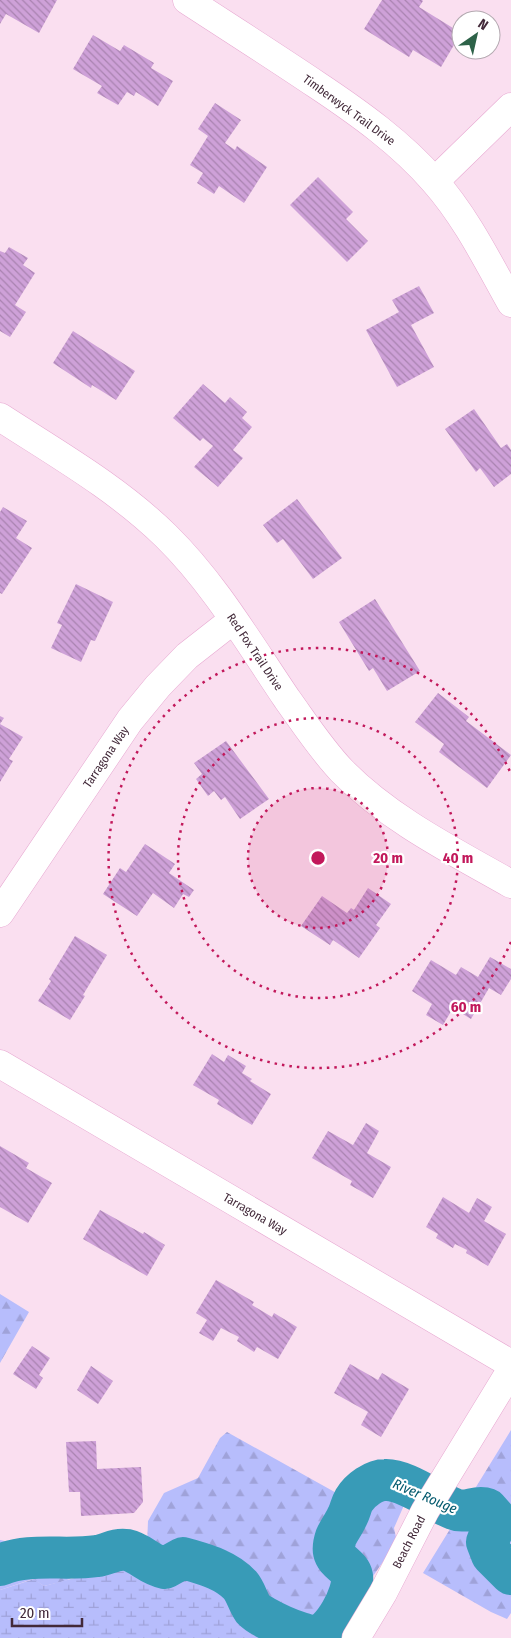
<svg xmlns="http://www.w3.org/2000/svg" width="511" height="1638" font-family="'Fira Sans Condensed',sans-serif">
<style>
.forest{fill:url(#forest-firs)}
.wetland{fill:url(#wetland-marsh)}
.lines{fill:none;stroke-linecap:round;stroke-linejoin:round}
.river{stroke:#389bb7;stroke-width:42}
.building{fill:url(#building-back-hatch)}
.minor-casing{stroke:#e7a8d1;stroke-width:29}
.minor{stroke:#fff;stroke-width:28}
.ring{fill:none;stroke:#c2185b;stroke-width:2.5;stroke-dasharray:2.5 5}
.labels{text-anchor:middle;stroke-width:4.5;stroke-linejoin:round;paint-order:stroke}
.street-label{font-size:12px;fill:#422939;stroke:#fff}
.water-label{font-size:14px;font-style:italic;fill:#02596d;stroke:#fff}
.centre{fill:#c2185b;stroke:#fff;stroke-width:2.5}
.ring-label{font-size:15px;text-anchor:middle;font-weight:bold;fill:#c2185b;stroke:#fff;stroke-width:4.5;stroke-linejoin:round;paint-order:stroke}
</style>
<defs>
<pattern id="forest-firs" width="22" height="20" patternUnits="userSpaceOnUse" patternTransform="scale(1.25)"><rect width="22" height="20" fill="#b7bdfc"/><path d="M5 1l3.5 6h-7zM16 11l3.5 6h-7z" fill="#9fa2d9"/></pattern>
<pattern id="wetland-marsh" width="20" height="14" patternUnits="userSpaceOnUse" patternTransform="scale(1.25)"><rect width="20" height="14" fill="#b7bdfc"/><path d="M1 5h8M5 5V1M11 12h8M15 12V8" fill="none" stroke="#9fa2d9"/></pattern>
<pattern id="building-back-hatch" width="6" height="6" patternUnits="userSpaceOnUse" patternTransform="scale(1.25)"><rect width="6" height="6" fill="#cea1d8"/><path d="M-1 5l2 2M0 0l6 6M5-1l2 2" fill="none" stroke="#a983b0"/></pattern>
</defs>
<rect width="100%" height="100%" fill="#fadff0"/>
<path class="forest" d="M0 1294 29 1312 0 1363Z
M511 1430V1613L507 1619 491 1612 423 1573Z
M227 1432 340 1495 360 1482 374 1468 398 1466 410 1467 422 1474 405 1503 394 1528 397 1542 366 1586 336 1638H271L230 1600 206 1581 187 1577 173 1579 151 1576 146 1571 148 1521 164 1493 198 1478 220 1438Z
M60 1538 127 1544 128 1564 86 1571 65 1581 44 1586 33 1579 0 1590V1540L23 1545Z"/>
<path class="wetland" d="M128 1564 146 1571 151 1576 173 1579 187 1577 206 1581 230 1600 271 1638H0V1590L34 1579 44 1586Z"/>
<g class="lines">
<path class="river" d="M0 1565C30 1552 65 1561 97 1556 107 1555 115 1548 127 1550 141 1553 149 1565 165 1568L183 1558C203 1564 225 1569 240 1585 246 1592 248 1602 253 1609 261 1618 302 1636 314 1636 332 1637 355 1592 352 1576 350 1566 336 1562 334 1552 333 1548 335 1540 336 1537 339 1530 344 1524 347 1517 350 1512 351 1505 354 1500 360 1490 374 1480 385 1480 405 1479 435 1502 454 1509 466 1514 476 1505 487 1509L495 1518 496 1523 487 1542 492 1555 511 1574"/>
</g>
<path class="building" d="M0 0H57L39 33 6 14 0 24Z
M382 0H422L423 1 419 7 461 33 441 67 413 50 409 57 364 29Z
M93 35 120 51 124 45 154 63 151 68 173 81 158 106 136 92 134 96 127 92 118 105 97 93 102 86 73 69Z
M215 103 241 120 225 143 235 150 237 146 267 167 244 203 219 186 214 194 197 183 203 173 190 165 208 136 198 129Z
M318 177 353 212 346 219 368 241 347 262 290 205Z
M9 247 28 258 23 265 35 273 15 305 26 312 10 337 0 331V251L5 253Z
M419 286 434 313 411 325 434 367 397 387 366 330 399 312 392 300Z
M73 331 135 371 116 400 92 385 91 388 53 363Z
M203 384 225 403 230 397 247 412 242 418 252 427 233 450 243 458 218 487 194 467 213 446 203 438 200 441 173 418Z
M474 409 501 448 507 444 511 450V474L494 487 480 468 476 472 445 429Z
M297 499 342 558 313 579 283 539 277 543 263 525Z
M3 507 27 521 16 538 32 548 2 594 0 593V512Z
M76 584 113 602 95 641 91 640 81 662 51 648 62 625 57 623Z
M375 599 420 671 387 691 373 668 369 671 339 622Z
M438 693 469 717 466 721 511 755 487 788 439 752 444 744 415 722Z
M0 716 4 718 0 724 23 737 9 759 13 761 0 782Z
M226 741 269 799 240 819 225 797 221 800 214 791 208 796 196 779 202 774 194 763Z
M145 844 175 864 169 873 194 890 189 897 183 894 174 908 153 893 137 916 103 894 120 868 126 872Z
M368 888 391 904 376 925 380 928 359 958 333 940 330 945 301 926 322 896 347 913 351 908 354 910Z
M75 936 107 955 83 995 85 996 70 1020 38 1001 51 981 49 979Z
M490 957 511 969V979L501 995 489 988 471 1019 453 1008 443 1025 426 1015 432 1004 412 991 431 960 456 975 461 967 478 977Z
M212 1054 224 1062 228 1055 246 1066 242 1073 252 1079 250 1081 271 1094 252 1125 217 1104 219 1100 193 1085Z
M366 1123 379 1131 367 1153 391 1167 373 1198 350 1185 352 1181 312 1158 328 1131 353 1145Z
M0 1146 29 1163 26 1168 52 1183 28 1223 0 1207Z
M443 1197 469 1213 477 1198 492 1207 484 1221 506 1234 488 1266 466 1253 467 1250 455 1244 453 1248 436 1238 438 1234 426 1227Z
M100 1210 143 1234 144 1232 165 1245 147 1276 83 1239Z
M216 1280 254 1302 252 1305 272 1317 274 1313 297 1327 278 1359 257 1347 254 1352 237 1341 239 1337 221 1328 213 1341 199 1333 207 1320 196 1313Z
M32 1346 50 1358 39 1375 43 1378 36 1389 13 1374Z
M350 1364 378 1380 382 1373 409 1389 381 1437 361 1425 368 1412 334 1393Z
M91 1366 113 1381 98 1404 77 1390Z
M96 1441 97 1469 141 1467 143 1502 134 1513 81 1516 80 1492H69L66 1442Z"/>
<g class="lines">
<g class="minor-casing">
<path id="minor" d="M187 0C230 28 274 56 317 85 359 113 401 143 434 181 466 217 488 262 511 303
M435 181 511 107
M0 417C57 454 117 488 166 536 214 583 249 643 287 699 305 724 321 749 342 771 389 819 453 851 511 884
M0 913 130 720 158 686 187 656 233 620
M0 1064 511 1364
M356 1638 383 1593 425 1511 511 1370"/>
</g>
<use href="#minor" class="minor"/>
</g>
<circle cx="318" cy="858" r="70" fill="#c2185b" fill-opacity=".12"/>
<g class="ring">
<circle cx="318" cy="858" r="70"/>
<circle cx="318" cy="858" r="140"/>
<path d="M511 942A210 210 0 1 1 511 774"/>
</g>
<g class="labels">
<g class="street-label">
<text transform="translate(349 110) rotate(36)" y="4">Timberwyck Trail Drive</text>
<text transform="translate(255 652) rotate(56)" y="4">Red Fox Trail Drive</text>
<text transform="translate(106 757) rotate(-56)" y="4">Tarragona Way</text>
<text transform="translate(255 1214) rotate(30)" y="4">Tarragona Way</text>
<text transform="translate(409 1542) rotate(-63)" y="4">Beach Road</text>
</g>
<g class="water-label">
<text transform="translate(425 1496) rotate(23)" y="5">River Rouge</text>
</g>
</g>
<circle cx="318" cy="858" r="8" class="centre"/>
<g class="ring-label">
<text x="388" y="863">20 m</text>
<text x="458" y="863">40 m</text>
<text x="466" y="1012">60 m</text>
</g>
<g transform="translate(476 35) rotate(34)"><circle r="24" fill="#ffffff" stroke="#b3a9b0"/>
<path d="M0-4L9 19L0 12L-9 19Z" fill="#2d6248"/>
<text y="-8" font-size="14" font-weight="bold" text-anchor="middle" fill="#422939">N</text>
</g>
<path d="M12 1618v8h70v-8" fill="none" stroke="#422939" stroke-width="2.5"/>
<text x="20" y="1618" font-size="15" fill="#422939" stroke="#ffffff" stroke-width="4" paint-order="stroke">20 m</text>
</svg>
